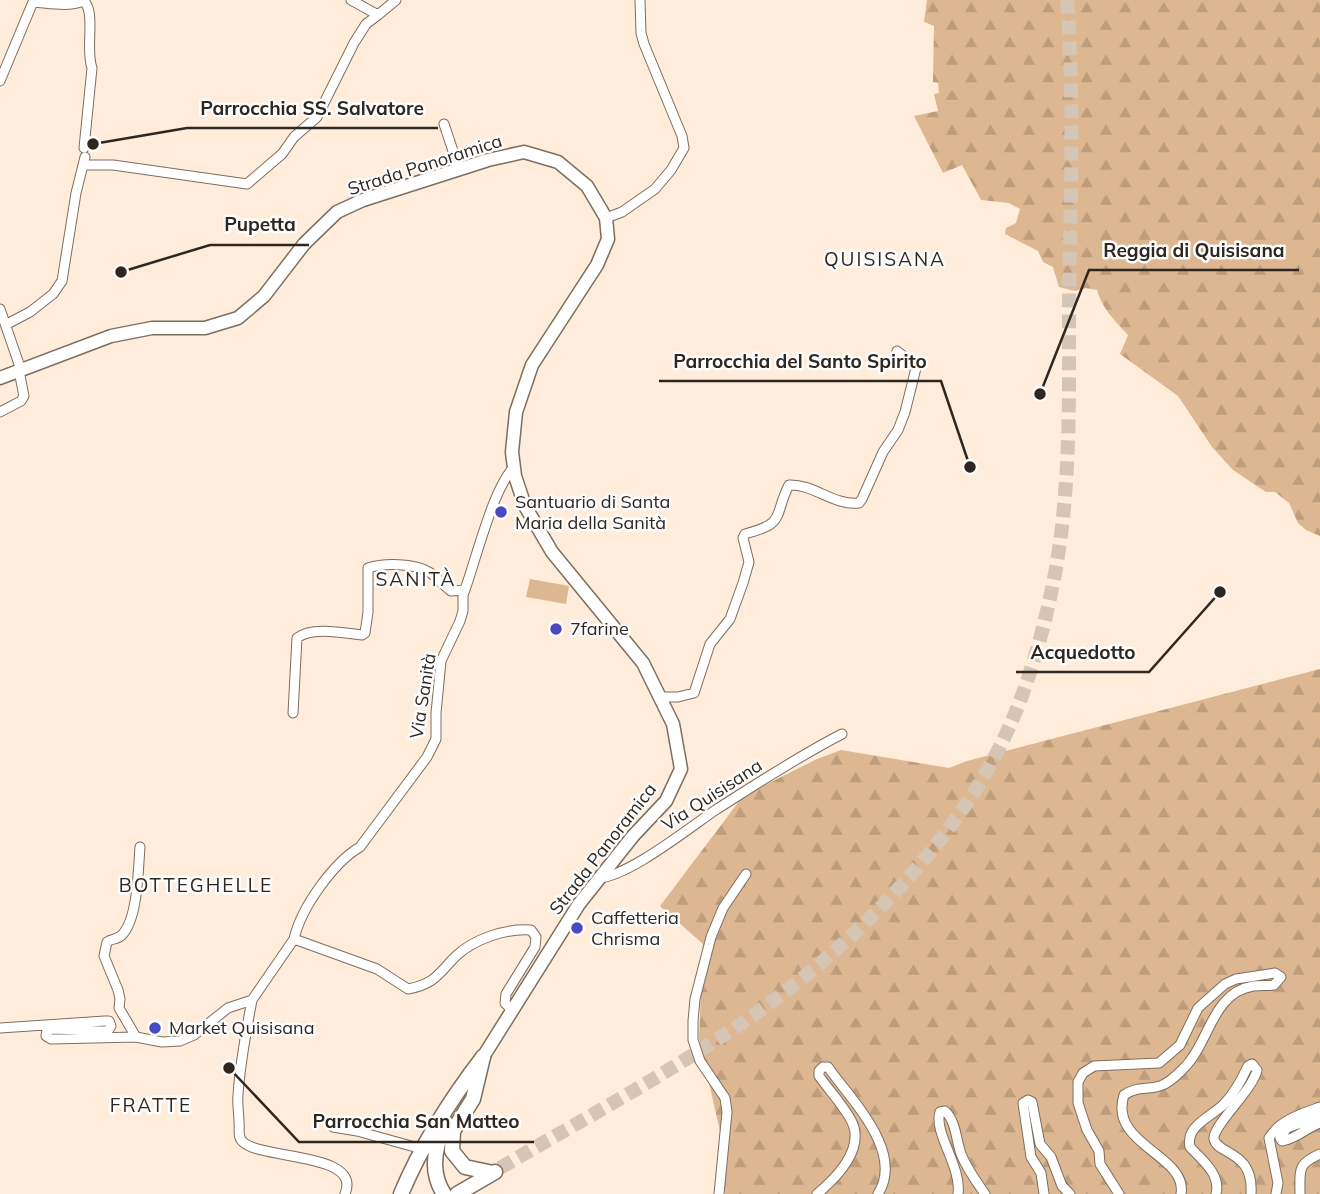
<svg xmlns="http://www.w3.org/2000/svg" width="1320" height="1194" font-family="Mulish,sans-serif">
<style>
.forest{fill:url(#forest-firs)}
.pitch{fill:#ddb791}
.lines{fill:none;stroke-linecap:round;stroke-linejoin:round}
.trunk-tunnel{stroke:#d5c5b5;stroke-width:14;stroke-dasharray:14 7;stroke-linecap:butt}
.minor-casing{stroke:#7e6e5e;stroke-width:11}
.secondary-casing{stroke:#7e6e5e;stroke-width:15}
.primary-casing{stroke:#7e6e5e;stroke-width:17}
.trunk-casing{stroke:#7e6e5e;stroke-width:17}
.minor{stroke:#fff;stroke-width:9}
.secondary{stroke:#fff;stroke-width:12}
.primary{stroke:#fff;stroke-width:14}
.trunk{stroke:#fff;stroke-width:14}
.poi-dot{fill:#4a4ac0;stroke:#fdfdfd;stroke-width:2.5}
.labels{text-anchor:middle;stroke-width:5;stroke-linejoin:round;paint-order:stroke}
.street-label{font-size:18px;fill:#2e2720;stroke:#fdfdfd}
.poi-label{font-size:18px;fill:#2e2720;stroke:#fdfdfd;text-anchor:start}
.neighbourhood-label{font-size:19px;letter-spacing:2px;fill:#2e2720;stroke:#fdfdfd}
.leader{fill:none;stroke:#2e2720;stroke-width:2.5}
.callout-dot{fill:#2e2720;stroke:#fdfdfd;stroke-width:2.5}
.callout-label{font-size:19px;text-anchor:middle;font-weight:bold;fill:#2e2720;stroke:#fdfdfd;stroke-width:5;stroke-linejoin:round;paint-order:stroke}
</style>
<defs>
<pattern id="forest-firs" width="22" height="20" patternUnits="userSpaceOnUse" patternTransform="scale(1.75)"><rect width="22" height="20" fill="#ddb791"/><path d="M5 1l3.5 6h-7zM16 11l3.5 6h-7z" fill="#be9d7d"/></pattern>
</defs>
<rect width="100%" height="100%" fill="#ffecda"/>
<path class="forest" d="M927 0H1320V536L1306 530 1298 523 1289 503 1275 492H1266L1233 470 1212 447 1178 396 1120 354 1128 335C1114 320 1102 308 1097 290L1086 288 1075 291 1059 287 1053 267 1043 262 1038 251 1005 234 1006 228 1016 223 1020 209 1009 203 981 200 962 165 943 173 914 116 938 111 934 94 939 93 938 83 933 82 934 26 924 22Z
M1320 669V1194H725L723 1145 699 1038 703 944 660 906 743 796 817 759 841 750 949 768 967 761Z"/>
<path class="pitch" d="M530 579 569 586 566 604 526 597Z"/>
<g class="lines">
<path class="trunk-tunnel" d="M500 1168C580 1121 662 1077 739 1025 843 955 953 848 1006 734 1026 691 1040 644 1050 598 1071 505 1069 409 1069 314 1070 210 1075 104 1067 0"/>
<g class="minor-casing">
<path id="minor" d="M351 0 378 15 396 0
M84 1C96 13 85 49 92 68L84 148
M0 81 33 2C49 3 71 8 85 0
M444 124 459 169
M84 165H113L247 184 282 154 294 137 317 117 354 43 366 24 378 15
M606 218 622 212 655 189 671 170 684 148 682 136 644 44 641 33 640 0
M0 309 21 370
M7 324 30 312 53 294 62 281 76 193 85 157
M0 412 21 401 24 396 19 371
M660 697H678L694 693 710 644 730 619 743 583 749 562 743 538 745 534C787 523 773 516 789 485 814 484 834 506 859 503L862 499 883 452 898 430 905 412 916 368 915 365 897 351
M293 713 297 638C312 626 344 633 362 635L365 633 368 612V568C384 563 414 563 429 572 437 577 443 585 451 591L465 590
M598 878C628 877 690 827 717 809 758 783 799 756 842 734
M294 939C301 908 333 863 360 847L427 757 436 739V713L441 661 460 621 463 611V595C476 561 492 490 514 467
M252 1000C246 1032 240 1063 238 1095 237 1104 239 1113 239 1122 240 1129 237 1137 243 1142 262 1160 362 1152 345 1194
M0 1028 105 1021H109L111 1026 108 1031 53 1029 47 1030 46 1036 51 1039 136 1037 162 1042 180 1041 194 1035 228 1008 252 1000 294 939 377 969 408 989C435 984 438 974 456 956 474 939 506 928 531 930L536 937 535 947 506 994 505 1003 512 1010
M136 1037 119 1008 120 999 118 990 104 956 107 942C112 938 117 940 122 935 138 918 138 871 140 847
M1320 1116 1287 1128 1280 1138 1282 1141C1296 1139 1306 1128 1320 1123
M333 1127 357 1131 422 1149
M719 1194 727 1112 725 1098 700 1061 693 1040V1021L695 999 711 937 723 908 746 874
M817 1194C836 1178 866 1148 851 1120 843 1105 829 1090 819 1076V1071L823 1067H828C850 1099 905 1151 878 1194
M958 1194C962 1167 933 1132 940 1112L945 1111C956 1121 956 1140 961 1154 967 1169 976 1181 985 1194
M1044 1194 1041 1173 1031 1157 1023 1103 1028 1100 1032 1102 1040 1144 1051 1157 1062 1186 1070 1194
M1119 1194 1100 1164 1099 1151 1087 1130 1078 1103V1082L1083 1073 1094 1066 1159 1063 1180 1045 1198 1008 1225 984 1236 979 1275 973 1281 977 1274 985C1267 986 1260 985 1253 986 1211 993 1210 1044 1182 1070 1177 1075 1167 1084 1160 1086 1146 1090 1138 1086 1124 1095 1108 1145 1188 1155 1181 1194
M1216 1194C1221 1174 1202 1160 1190 1147 1185 1126 1211 1117 1223 1105 1234 1094 1242 1079 1248 1066L1252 1064 1257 1070C1253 1090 1212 1126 1214 1139 1217 1155 1254 1150 1251 1194
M1276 1194 1278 1183 1269 1138C1280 1120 1301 1114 1320 1107
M1300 1194C1300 1170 1297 1164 1320 1154"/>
</g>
<g class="secondary-casing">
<path id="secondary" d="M0 378 111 336 152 328H205L238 318 264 296 304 244 337 212 363 200 488 160 524 152 558 162 587 186 606 218 608 239 597 265 532 365 516 412 512 452 515 476 525 506 552 552 643 663 673 724 681 769 666 801 633 836 579 904 483 1057"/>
</g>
<g class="primary-casing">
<path id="primary" d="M401 1194C422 1144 450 1100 483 1057
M444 1194C429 1171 435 1145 446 1123"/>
</g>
<g class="trunk-casing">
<path id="trunk" d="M483 1057 473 1099 453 1131 452 1151 465 1167 493 1173
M457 1194 495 1172"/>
</g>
<use href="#minor" class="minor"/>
<use href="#secondary" class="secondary"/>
<use href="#primary" class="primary"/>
<use href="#trunk" class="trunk"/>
</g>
<g class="poi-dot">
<circle cx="501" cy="512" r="7"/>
<circle cx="556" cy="629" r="7"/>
<circle cx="577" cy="928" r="7"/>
<circle cx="155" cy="1028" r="7"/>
</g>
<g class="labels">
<g class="street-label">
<text transform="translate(425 165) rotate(-18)" y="6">Strada Panoramica</text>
<text transform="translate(423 696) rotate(-81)" y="6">Via Sanità</text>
<text transform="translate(712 795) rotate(-33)" y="6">Via Quisisana</text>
<text transform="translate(603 849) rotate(-52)" y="6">Strada Panoramica</text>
</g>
<g class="poi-label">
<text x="515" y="508">Santuario di Santa<tspan x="515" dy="21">Maria della Sanità</tspan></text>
<text x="570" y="635">7farine</text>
<text x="591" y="924">Caffetteria<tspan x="591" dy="21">Chrisma</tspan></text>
<text x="169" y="1034">Market Quisisana</text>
</g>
<g class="neighbourhood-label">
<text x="885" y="266">QUISISANA</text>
<text x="416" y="586">SANITÀ</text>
<text x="196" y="892">BOTTEGHELLE</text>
<text x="151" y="1112">FRATTE</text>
</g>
</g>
<path class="leader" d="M93 144L187 128H438M121 272L210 245H309M1040 394L1089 270H1299M970 467L941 381H659M1220 592L1149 672H1016M229 1068L299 1142H534"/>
<g class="callout-dot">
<circle cx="93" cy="144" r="7"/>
<circle cx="121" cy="272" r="7"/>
<circle cx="1040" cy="394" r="7"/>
<circle cx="970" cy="467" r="7"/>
<circle cx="1220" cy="592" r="7"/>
<circle cx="229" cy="1068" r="7"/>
</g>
<g class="callout-label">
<text x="312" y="115">Parrocchia SS. Salvatore</text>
<text x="260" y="231">Pupetta</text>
<text x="1194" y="257">Reggia di Quisisana</text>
<text x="800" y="368">Parrocchia del Santo Spirito</text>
<text x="1083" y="659">Acquedotto</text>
<text x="416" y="1128">Parrocchia San Matteo</text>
</g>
</svg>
